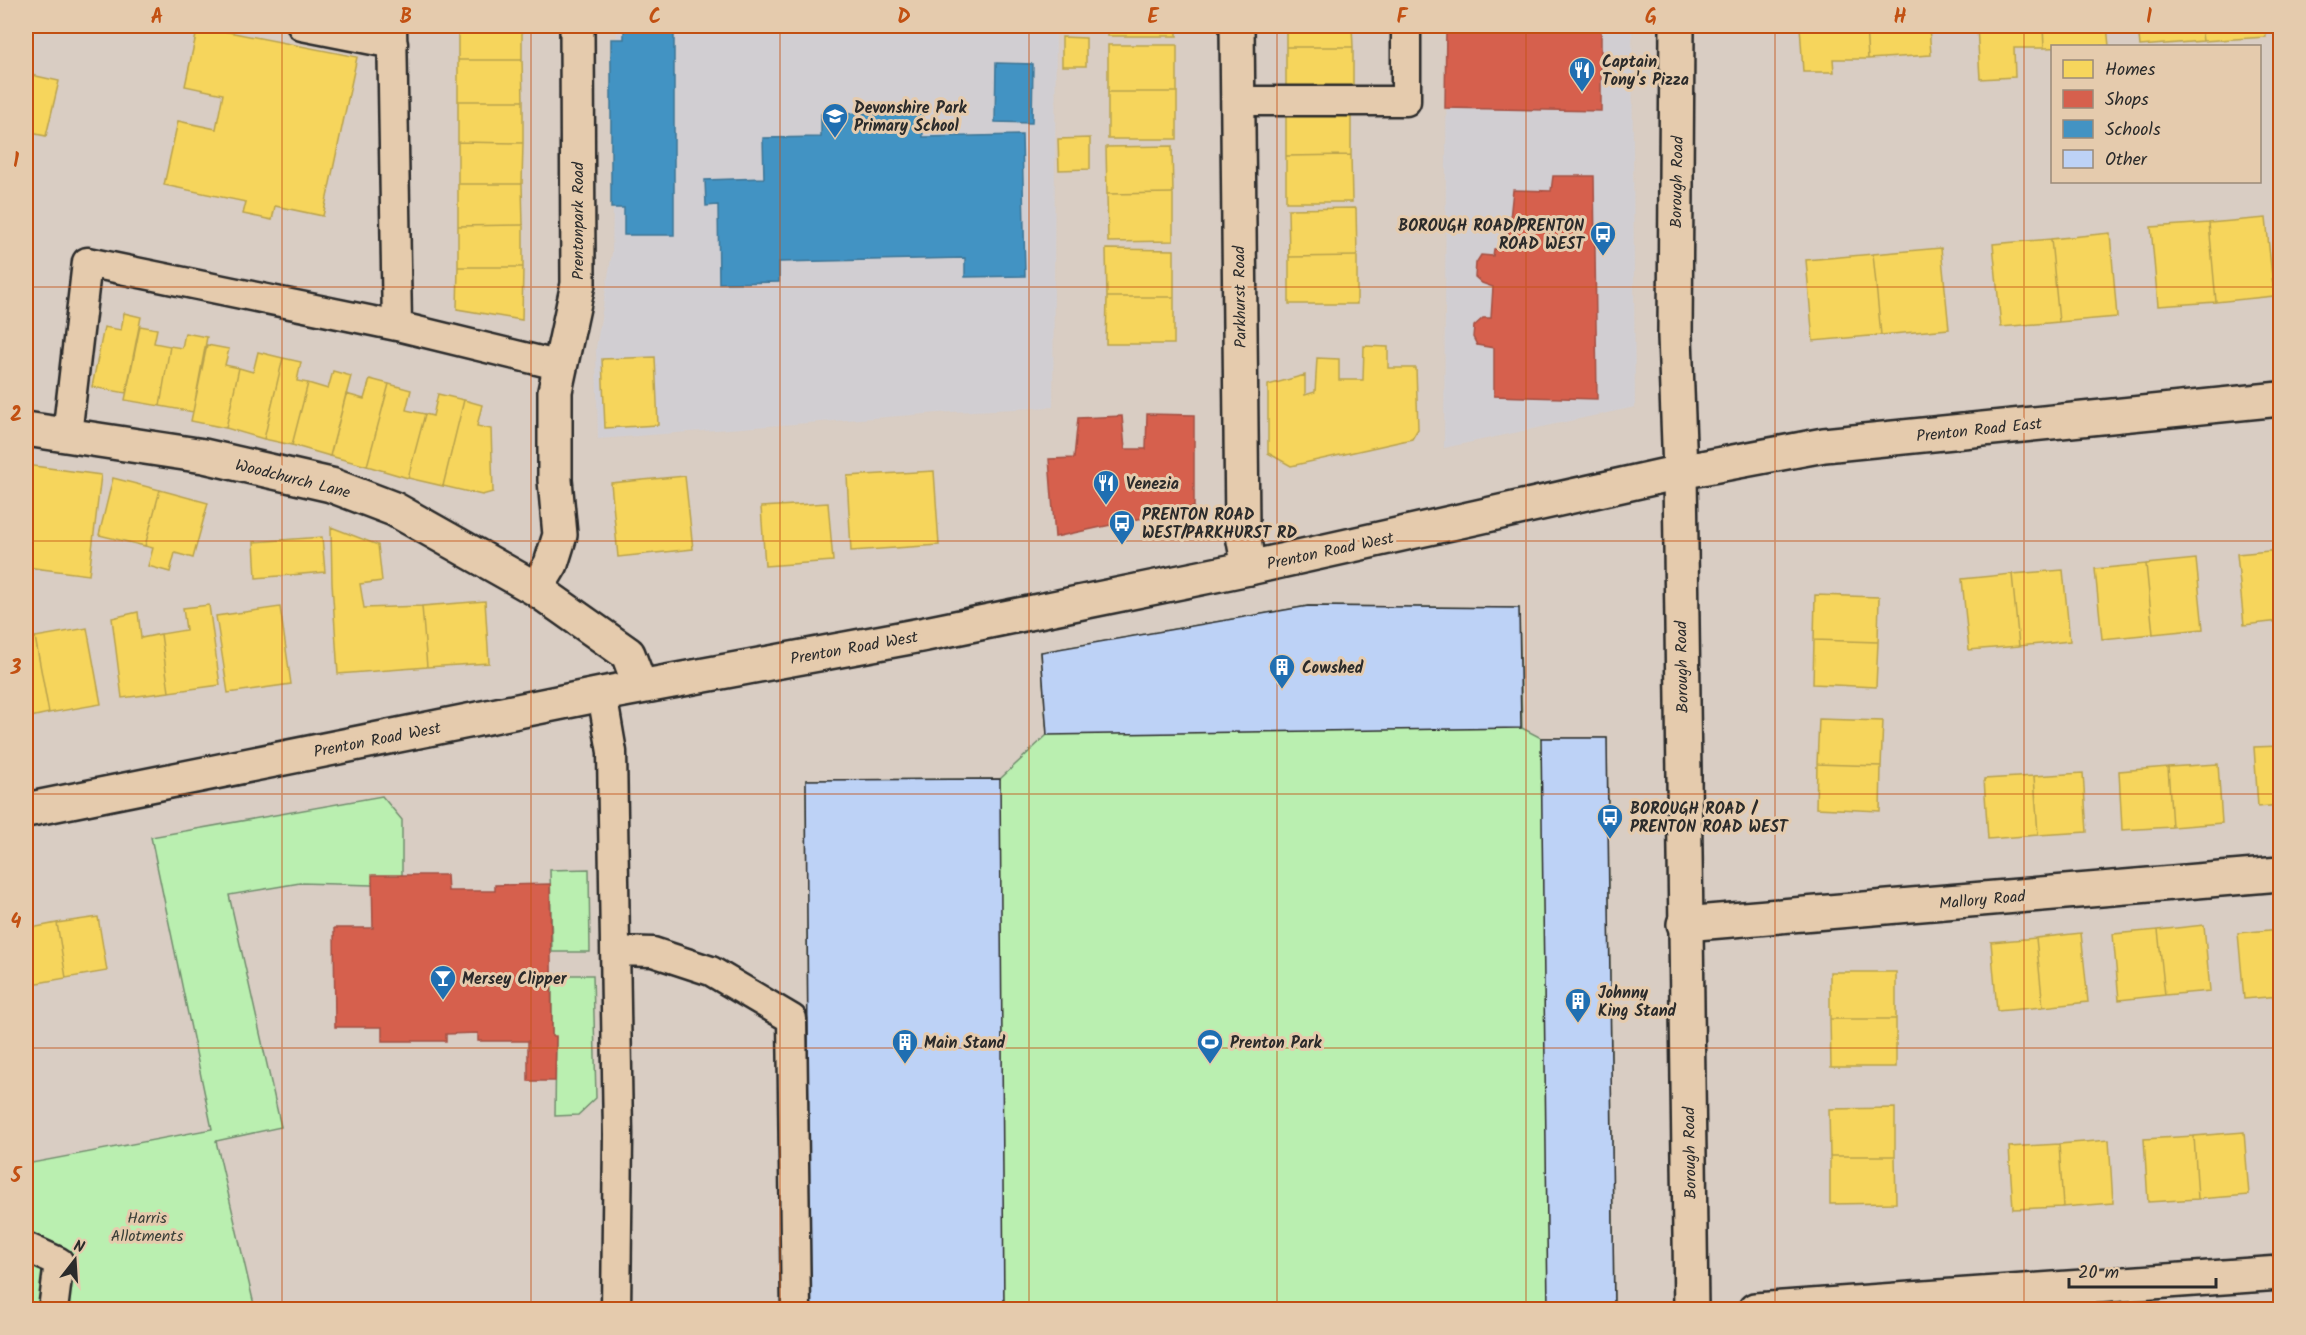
<svg xmlns="http://www.w3.org/2000/svg" width="2306" height="1335" font-family="Kalam,sans-serif">
<style>
.built{fill:#d1ced2}
.green{fill:#baefb0;stroke:#728d6e;stroke-width:1.5}
.homes{fill:#f6d55c;stroke:#b9a24d;stroke-width:1.5}
.shops{fill:#d6604d;stroke:#a35043;stroke-width:1.5}
.schools{fill:#4393c3;stroke:#3c7495;stroke-width:1.5}
.building{fill:#bdd2f6;stroke:#2b2b2b;stroke-width:1.5}
.lines{fill:none;stroke-linecap:round;stroke-linejoin:round}
.service-casing{stroke:#2b2b2b;stroke-width:33}
.minor-casing{stroke:#2b2b2b;stroke-width:38}
.tertiary-casing{stroke:#2b2b2b;stroke-width:38}
.service{stroke:#e5cbad;stroke-width:28}
.minor{stroke:#e5cbad;stroke-width:33}
.tertiary{stroke:#e5cbad;stroke-width:33}
.grid{fill:none;stroke:#c25012;stroke-width:1.5;stroke-opacity:0.55}
.labels{text-anchor:middle;stroke-width:6;stroke-linejoin:round;paint-order:stroke}
.poi-label{font-size:16px;font-weight:bold;fill:#2b2b2b;stroke:#e5cbad;text-anchor:start}
.street-label{font-size:16px;fill:#2b2b2b;stroke:#e5cbad}
.park-label{font-size:16px;fill:#393f38;stroke:#e5cbad}
.neatline{fill:none;stroke:#c25012;stroke-width:2}
.grid-label{font-size:20px;text-anchor:middle;font-weight:bold;fill:#c25012}
</style>
<rect width="100%" height="100%" fill="#d9cdc3"/>
<filter id="ink" filterUnits="userSpaceOnUse"><feTurbulence type="fractalNoise" baseFrequency=".0167" numOctaves="2"/><feDisplacementMap in="SourceGraphic" scale="12" xChannelSelector="R" yChannelSelector="G"/><feConvolveMatrix kernelMatrix="1 2 1 2 8 2 1 2 1" color-interpolation-filters="sRGB"/></filter>
<g filter="url(#ink)">
<path class="built" d="M617 26H1056L1053 407 952 412 598 439 596 348 612 253Z
M1447 26H1632L1635 407 1444 448Z"/>
<path class="green" d="M1308 606 1519 608 1522 728 1541 738H1607L1614 1309H810L806 780 1000 779 1047 735 1041 652Z
M382 796 402 820V875L372 885 300 883 229 895 281 1127 216 1141 255 1309 26 1310V1164L212 1129 151 837Z
M589 869 590 952H552L550 870Z
M552 975H593L596 1098 578 1115 555 1116 556 1037 552 1036Z"/>
<path class="homes" d="M198 26 357 57 323 216 275 206 272 220 243 214 246 202 164 185 178 121 216 129 223 94 185 86Z
M458 26H522V60H458Z
M1108 26H1177V36H1108Z
M1286 26H1352L1353 47H1286Z
M1800 26H1866L1868 59H1833L1834 72H1803Z
M1866 26H1929L1931 55 1868 59Z
M1977 26H2043L2044 48H2014L2015 77 1980 79Z
M2043 26H2107L2109 46 2044 48Z
M2138 26H2201L2203 41 2140 46Z
M2201 26H2265L2266 37 2203 41Z
M1062 37 1086 38V66H1062Z
M1108 45H1177V92H1108Z
M1286 47H1353V93H1286Z
M458 60H522L523 101H458Z
M27 74 59 81 46 136 26 132Z
M1108 92H1177V139H1108Z
M458 101H523V143L458 142Z
M1286 109H1351V155L1286 156Z
M1090 138V169L1059 170 1058 139Z
M458 142 523 143 522 184H458Z
M1172 146 1173 193 1107 194 1106 147Z
M1351 155 1352 202H1286V156Z
M458 184H522L523 225 458 226Z
M1173 193V241L1108 242 1107 194Z
M1356 208 1357 256 1289 257 1288 209Z
M2266 218 2274 296 2216 302 2209 223Z
M2209 223 2216 302 2158 306 2151 227Z
M523 225V267H458V226Z
M2110 233 2117 317 2059 322 2051 239Z
M2051 239 2059 322 2001 327 1993 244Z
M1941 248 1949 329 1881 335 1873 254Z
M1106 249 1174 250V297H1107Z
M1873 254 1881 335 1813 341 1806 260Z
M1357 256V304H1289V257Z
M458 267H523L522 320 457 309Z
M1107 297H1174V344H1106Z
M124 313 141 317 126 393 92 387 104 327 121 330Z
M140 326 157 329 154 343 170 346 160 406 125 400Z
M185 333 207 337 193 412 160 406 170 346 182 348Z
M207 345 229 349 225 365 239 368 226 428 191 421Z
M1364 346 1388 347V368H1416L1418 429 1412 439 1291 466 1268 453V385L1305 375V395L1315 392 1317 358 1339 359V380H1363Z
M258 352 283 358 264 439 226 428 239 368 253 372Z
M655 357 658 425 605 428 602 359Z
M283 358 301 362 297 381 308 383 292 445 264 439Z
M333 371 351 376 330 456 292 445 308 383 328 389Z
M370 379 389 384 367 466 330 456 346 394 364 399Z
M389 384 411 390 406 410 425 414 408 478 367 466Z
M438 394 464 400 443 486 408 478 425 414 433 416Z
M464 400 482 405 477 426 491 429 493 492 482 495 443 486Z
M26 465 101 475 89 575 26 567Z
M934 471 939 545 851 551 847 476Z
M685 476 693 549 618 557 611 483Z
M113 478 160 490 145 546 99 535Z
M160 490 208 503 193 558 175 553 170 572 148 566 153 548 145 546Z
M828 503 833 561 765 566 761 507Z
M331 527 378 545 382 581 360 584 364 608 422 606 427 667 338 674 332 583Z
M322 537 325 572 256 578 254 542Z
M2280 550V621L2244 625 2237 554Z
M2196 559 2203 629 2153 634 2146 564Z
M2146 564 2153 634 2102 639 2095 569Z
M2063 570 2070 641 2019 646 2012 574Z
M2012 574 2019 646 1969 650 1962 579Z
M1815 595 1879 597 1878 642 1814 640Z
M485 601 489 663 427 667 422 606Z
M209 605 220 685 169 692 161 634 186 630 183 608Z
M280 607 291 684 228 693 216 616Z
M138 612 141 638 161 634 169 692 122 698 112 618Z
M87 628 101 704 49 713 35 637Z
M35 637 49 713 26 718V639Z
M1814 640 1878 642 1876 687 1813 684Z
M1819 719 1883 721 1881 766 1817 764Z
M2280 746V805L2258 807 2254 747Z
M1817 764 1881 766 1880 811 1816 808Z
M2218 764 2222 823 2172 827 2168 767Z
M2168 767 2172 827 2122 830 2119 771Z
M2083 773 2087 832 2038 835 2034 776Z
M2034 776 2038 835 1988 839 1984 779Z
M98 917 107 971 66 978 57 923Z
M57 923 66 978 26 985V929Z
M2204 925 2210 991 2165 995 2158 930Z
M2280 929V996L2244 999 2238 933Z
M2158 930 2165 995 2119 1000 2113 934Z
M2081 933 2088 1002 2043 1007 2036 938Z
M2036 938 2043 1007 1997 1011 1991 942Z
M1830 972H1896V1019H1830Z
M1830 1019H1896V1067H1831Z
M1895 1108V1156H1830L1829 1109Z
M2244 1132 2249 1195 2198 1199 2194 1136Z
M2194 1136 2198 1199 2148 1202 2144 1139Z
M2109 1140 2113 1203 2063 1207 2059 1144Z
M2059 1144 2063 1207 2013 1209 2009 1147Z
M1830 1156H1895L1896 1203 1830 1204Z"/>
<path class="shops" d="M1446 26H1601V111L1445 108Z
M1553 176H1594L1597 399 1494 396V348L1477 345 1473 337 1474 326 1483 318H1491L1493 287 1482 283 1475 277 1476 263 1481 255 1493 256 1494 249 1507 248 1513 190 1551 191Z
M1147 414 1194 415V507L1055 537 1049 459 1074 458 1078 418 1122 416 1125 449H1146Z
M372 875H447L448 891H495V885L550 884 552 1036H556L555 1081H528V1041H478V1033L446 1034V1041H382V1027H335L334 928H373Z"/>
<path class="schools" d="M624 26H674V235H624V208H611V39H624Z
M996 63 1033 64 1032 123 995 122Z
M922 112 923 137 1022 135 1025 276 965 277V258L779 262V282L719 283 718 205 706 206 705 180 764 178 763 138 821 137V114Z"/>
<path class="building" d="M1308 606 1519 608 1521 728 1047 735 1041 652Z
M1541 738H1607L1614 1310H1548Z
M1000 779 1004 1310H810L806 780Z"/>
<g class="lines">
<g class="service-casing">
<path id="service" d="M302 26 393 44
M392 26 397 326 561 366
M1237 101H1406V26
M67 435 87 262 397 326
M602 694 612 752 618 1135 616 1310
M616 951 653 952 711 971 792 1019 796 1310
M26 1247 59 1262 53 1310"/>
</g>
<g class="minor-casing">
<path id="minor" d="M1237 26 1242 530 1249 568
M26 429 204 456 331 485 394 509 536 589 628 654 640 686
M1680 472 1824 445 2280 399
M536 589 551 564 560 535 555 480V391L578 284 577 26
M1684 924 2280 874
M1755 1310 2280 1273"/>
</g>
<g class="tertiary-casing">
<path id="tertiary" d="M1677 26 1675 336 1680 472 1691 1310
M26 810 602 694 921 635 1249 568 1680 472"/>
</g>
<use href="#service" class="service"/>
<use href="#minor" class="minor"/>
<use href="#tertiary" class="tertiary"/>
</g>
</g>
<path class="grid" d="M282 26V1310M531 26V1310M780 26V1310M1029 26V1310M1277 26V1310M1526 26V1310M1775 26V1310M2024 26V1310M26 287H2280M26 541H2280M26 794H2280M26 1048H2280"/>
<defs>
<g id="restaurant-pin" transform="scale(1.35)"><path d="M0 17L-7.5 6A9.5 9.5 0 1 1 7.5 6Z" fill="#1f6fb2" stroke="#e5cbad"/><path d="M-5-6h1v4h1v-4h1v4h1v-4h1v5L-1.5 .5V6h-2V.5L-5-1ZM5-6V6H3V1.5H1.5Q1.5-4 5-6Z" fill="#fff"/></g>
<g id="school-pin" transform="scale(1.35)"><path d="M0 17L-7.5 6A9.5 9.5 0 1 1 7.5 6Z" fill="#1f6fb2" stroke="#e5cbad"/><path d="M0-5L7-2L0 1L-7-2ZM-4 1L0 2.5L4 1V4Q0 6-4 4Z" fill="#fff"/></g>
<g id="bus-pin" transform="scale(1.35)"><path d="M0 17L-7.5 6A9.5 9.5 0 1 1 7.5 6Z" fill="#1f6fb2" stroke="#e5cbad"/><path d="M-5-6H5V4H4V6H2V4H-2V6H-4V4H-5ZM-3.5-4V0h7V-4ZM-3.5 1.2v1.5H-2V1.2ZM2 1.2v1.5H3.5V1.2Z" fill="#fff"/></g>
<g id="building-pin" transform="scale(1.35)"><path d="M0 17L-7.5 6A9.5 9.5 0 1 1 7.5 6Z" fill="#1f6fb2" stroke="#e5cbad"/><path d="M-4-6H4V6H1V3H-1V6H-4ZM-2.5-4.3h1.7v1.8h-1.7ZM.8-4.3h1.7v1.8H.8ZM-2.5-1h1.7V.8h-1.7ZM.8-1h1.7V.8H.8Z" fill="#fff"/></g>
<g id="bar-pin" transform="scale(1.35)"><path d="M0 17L-7.5 6A9.5 9.5 0 1 1 7.5 6Z" fill="#1f6fb2" stroke="#e5cbad"/><path d="M-6-5H6L.8 .8V4.5H3.5V6h-7V4.5H-.8V.8Z" fill="#fff"/></g>
<g id="stadium-pin" transform="scale(1.35)"><path d="M0 17L-7.5 6A9.5 9.5 0 1 1 7.5 6Z" fill="#1f6fb2" stroke="#e5cbad"/><path d="M0-5a6.5 5 0 1 0 0 10a6.5 5 0 1 0 0-10ZM-3.5-1.8h7v3.6h-7Z" fill="#fff"/></g>
</defs>
<g fill-rule="evenodd">
<use href="#restaurant-pin" x="1582" y="70"/>
<use href="#school-pin" x="835" y="116"/>
<use href="#bus-pin" x="1603" y="234"/>
<use href="#restaurant-pin" x="1106" y="483"/>
<use href="#bus-pin" x="1122" y="523"/>
<use href="#building-pin" x="1282" y="667"/>
<use href="#bus-pin" x="1610" y="817"/>
<use href="#bar-pin" x="443" y="978"/>
<use href="#building-pin" x="1578" y="1001"/>
<use href="#building-pin" x="905" y="1042"/>
<use href="#stadium-pin" x="1210" y="1042"/>
</g>
<g class="labels">
<g class="poi-label">
<text x="1602" y="67">Captain<tspan x="1602" dy="18">Tony's Pizza</tspan></text>
<text x="854" y="113">Devonshire Park<tspan x="854" dy="18">Primary School</tspan></text>
<text x="1584" y="231" text-anchor="end">BOROUGH ROAD/PRENTON<tspan x="1584" dy="18">ROAD WEST</tspan></text>
<text x="1126" y="489">Venezia</text>
<text x="1142" y="520">PRENTON ROAD<tspan x="1142" dy="18">WEST/PARKHURST RD</tspan></text>
<text x="1302" y="673">Cowshed</text>
<text x="1630" y="814">BOROUGH ROAD /<tspan x="1630" dy="18">PRENTON ROAD WEST</tspan></text>
<text x="462" y="984">Mersey Clipper</text>
<text x="1598" y="998">Johnny<tspan x="1598" dy="18">King Stand</tspan></text>
<text x="924" y="1048">Main Stand</text>
<text x="1230" y="1048">Prenton Park</text>
</g>
<g class="street-label">
<text transform="translate(1676 182) rotate(-89)" y="6">Borough Road</text>
<text transform="translate(577 221) rotate(-90)" y="6">Prentonpark Road</text>
<text transform="translate(1239 297) rotate(-91)" y="6">Parkhurst Road</text>
<text transform="translate(1979 429) rotate(-6)" y="6">Prenton Road East</text>
<text transform="translate(293 478) rotate(14)" y="6">Woodchurch Lane</text>
<text transform="translate(1330 550) rotate(-12)" y="6">Prenton Road West</text>
<text transform="translate(854 647) rotate(-10)" y="6">Prenton Road West</text>
<text transform="translate(1681 667) rotate(-91)" y="6">Borough Road</text>
<text transform="translate(377 739) rotate(-11)" y="6">Prenton Road West</text>
<text transform="translate(1982 899) rotate(-5)" y="6">Mallory Road</text>
<text transform="translate(1689 1153) rotate(-91)" y="6">Borough Road</text>
</g>
<g class="park-label">
<text x="147" y="1223">Harris<tspan x="147" dy="18">Allotments</tspan></text>
</g>
</g>
<rect width="2306" height="1335" fill="none" stroke="#e5cbad" stroke-width="66"/>
<rect x="2051" y="45" width="210" height="138" fill="#e5cbad" stroke="#9b8b79" stroke-width="1.5"/>
<rect x="2063" y="60" width="30" height="18" fill="#f6d55c" stroke="#9b8b79" stroke-width="1.5"/>
<text x="2105" y="75" font-size="18" fill="#2b2b2b">Homes</text>
<rect x="2063" y="90" width="30" height="18" fill="#d6604d" stroke="#9b8b79" stroke-width="1.5"/>
<text x="2105" y="105" font-size="18" fill="#2b2b2b">Shops</text>
<rect x="2063" y="120" width="30" height="18" fill="#4393c3" stroke="#9b8b79" stroke-width="1.5"/>
<text x="2105" y="135" font-size="18" fill="#2b2b2b">Schools</text>
<rect x="2063" y="150" width="30" height="18" fill="#bdd2f6" stroke="#9b8b79" stroke-width="1.5"/>
<text x="2105" y="165" font-size="18" fill="#2b2b2b">Other</text>
<g transform="translate(75 1260) rotate(17)" stroke="#e5cbad" stroke-width="4.5" paint-order="stroke">
<path d="M0-4.5L10 22L0 15L-10 22Z" fill="#2b2b2b"/>
<text y="-9" font-size="16" font-weight="bold" text-anchor="middle" fill="#2b2b2b">N</text>
</g>
<path d="M2069 1278v9h147v-9" fill="none" stroke="#2b2b2b" stroke-width="3"/>
<text x="2078" y="1278" font-size="18" fill="#2b2b2b" stroke="#e5cbad" stroke-width="4.5" paint-order="stroke">20 m</text>
<rect x="33" y="33" width="2240" height="1269" class="neatline"/>
<g class="grid-label">
<text x="157" y="23">A</text>
<text x="406" y="23">B</text>
<text x="655" y="23">C</text>
<text x="904" y="23">D</text>
<text x="1153" y="23">E</text>
<text x="1402" y="23">F</text>
<text x="1651" y="23">G</text>
<text x="1900" y="23">H</text>
<text x="2149" y="23">I</text>
<text x="16" y="167">1</text>
<text x="16" y="421">2</text>
<text x="16" y="674">3</text>
<text x="16" y="928">4</text>
<text x="16" y="1182">5</text>
</g>
</svg>
